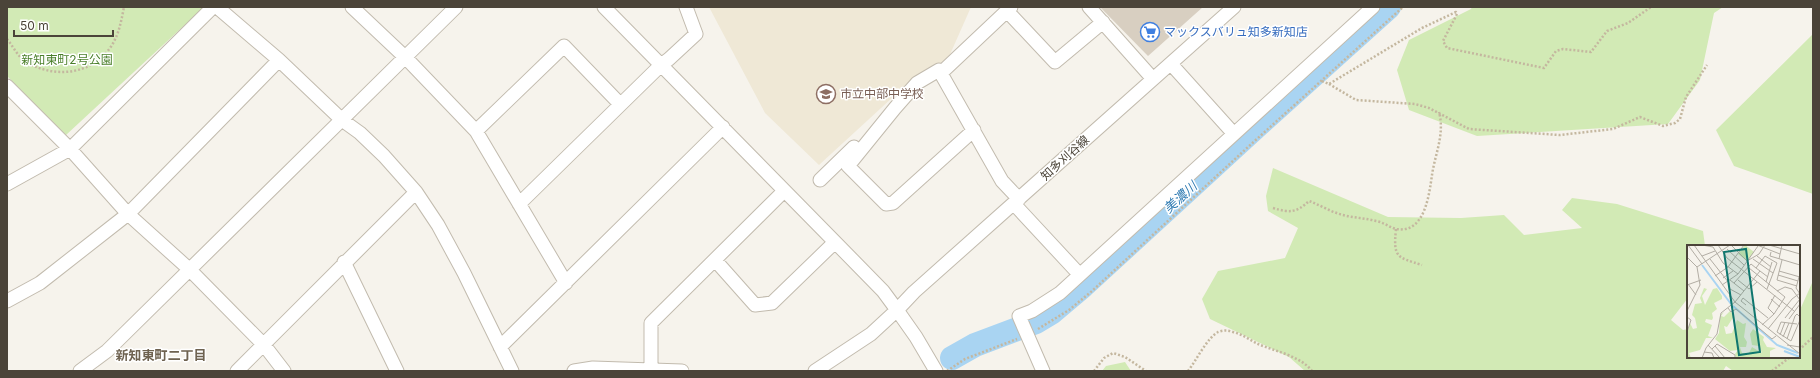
<svg xmlns="http://www.w3.org/2000/svg" width="1820" height="378" font-family="Inter,'Noto Sans JP',sans-serif">
<style>
.education{fill:#efe8d6}
.green{fill:#d2eab5}
.lines{fill:none;stroke-linecap:round;stroke-linejoin:round}
.river{stroke:#a9d4f2;stroke-width:24}
.building{fill:#d8cfc1}
.minor-casing{stroke:#c2bbae;stroke-width:15}
.path{stroke:#c4b79f;stroke-width:2.5;stroke-dasharray:2 2;stroke-linecap:butt}
.minor{stroke:#fff;stroke-width:13}
.labels{text-anchor:middle;stroke-width:3;stroke-linejoin:round;paint-order:stroke}
.shop-label{font-size:12px;fill:#366cbe;stroke:#fff;text-anchor:start}
.park-label{font-size:12px;fill:#4a7f2a;stroke:#fff}
.education-label{font-size:12px;fill:#785e54;stroke:#fff;text-anchor:start}
.street-label{font-size:12px;fill:#4b4439;stroke:#fff}
.water-label{font-size:13px;font-style:italic;fill:#2e7ab2;stroke:#fff}
.neighbourhood-label{font-size:13px;font-weight:bold;fill:#6e6250;stroke:#fff}
.inset-river{fill:none;stroke:#a9d4f2;stroke-width:2}
.inset-road{fill:none;stroke:#b2ada4;stroke-width:1}
.view{fill:#0f766e;fill-opacity:0.15;stroke:#0f766e;stroke-width:2}
.inset-edge{fill:none;stroke:#4b4439;stroke-width:2}
</style>
<rect width="100%" height="100%" fill="#f6f3ec"/>
<path class="education" d="M709 7H971L948 59 917 75 819 165 765 113Z"/>
<path class="green" d="M7 7H202L203 8 66 135 7 76Z
M1472 7H1723L1714 13 1700 80 1668 124 1477 136 1409 110 1397 70 1409 40 1471 9Z
M1813 34V194L1734 166 1716 130Z
M1273 168 1388 217 1461 218 1504 215 1524 235 1582 228 1562 210 1572 198 1617 204 1703 231 1705 246H1688V298L1671 320 1683 330 1688 329V357H1799V312L1812 283 1813 371H1733L1726 366 1723 371H1305L1289 357 1210 319 1202 299 1218 271 1285 258 1298 228 1268 211 1266 196Z
M1125 362 1131 371H1102L1106 366Z"/>
<g class="lines">
<path class="river" d="M952 358 975 345 1036 322 1051 313 1083 286 1255 128 1389 7"/>
</g>
<path class="building" d="M1100 7H1203L1148 56Z"/>
<g class="lines">
<g class="minor-casing">
<path id="minor" d="M217 7 279 60 342 120 360 133 384 156 416 192 438 225 464 273 512 371
M352 7 406 58 476 131 566 283
M604 7 835 242 883 291 897 310 914 292 1234 7
M1089 7 1153 79
M1007 11 1055 62 1103 22
M1171 64 1234 134
M941 73 1011 7
M7 86 70 149 128 214 189 269 264 345 284 371
M974 130 893 203 886 204 848 166 895 108 917 83 939 70 1002 181 1019 199
M476 131 564 46 620 104
M820 180 854 147
M7 184 70 149 213 7
M519 204 661 65 669 59 696 34 686 7
M1014 204 1079 274
M715 260 755 305 772 303 835 242
M344 262 397 371
M7 301 40 283 128 214 279 60
M500 347 723 127
M651 370V323L784 191
M80 371 107 351 456 7
M237 371 416 192
M574 371 593 368 682 371
M815 371 871 334 897 310 916 337 936 371
M1043 371 1019 316 1032 311 1060 293 1373 7"/>
</g>
<path class="path" d="M7 39C12 45 16 53 22 59 24 62 29 63 32 65 59 78 92 73 110 48 119 35 121 22 124 7
M1322 81 1329 84 1422 28 1456 12 1457 14 1443 41 1447 48 1544 68 1556 51 1563 49 1591 52 1607 31 1628 23 1651 7
M1329 84 1356 100 1415 104 1429 108 1469 129 1560 135 1613 129 1640 117 1663 126 1675 123 1680 119 1686 97 1707 65
M1273 208C1290 213 1296 213 1309 201 1320 205 1331 212 1343 215 1354 218 1365 218 1376 221 1383 222 1389 227 1396 229 1425 234 1429 195 1432 175 1435 154 1445 134 1439 112
M1396 229C1393 258 1397 257 1422 265
M1038 329 1069 310 1092 291 1248 147 1403 7
M1799 350 1813 337
M947 371 965 359 1017 339
M1094 371 1104 358 1113 353 1125 357 1146 371
M1188 371C1196 361 1207 338 1218 332 1223 330 1228 330 1233 332 1242 334 1250 340 1258 344 1274 351 1301 356 1312 371
M1772 371 1790 357"/>
<use href="#minor" class="minor"/>
</g>
<defs>
<g id="supermarket-ring" transform="scale(1)"><circle r="9.5" fill="#fff" stroke="#3f7fe0" stroke-width="1.5"/><path d="M-6-5.5h2.5l.6 2H6L4.5 2H-2.5L-4.4-4H-6ZM-1.5 3.2a1.3 1.3 0 1 0 .1 0ZM3 3.2a1.3 1.3 0 1 0 .1 0Z" fill="#3f7fe0"/></g>
<g id="school-ring" transform="scale(1)"><circle r="9.5" fill="#fff" stroke="#8d6e63" stroke-width="1.5"/><path d="M0-5L7-2L0 1L-7-2ZM-4 1L0 2.5L4 1V4Q0 6-4 4Z" fill="#8d6e63"/></g>
</defs>
<g fill-rule="evenodd">
<use href="#supermarket-ring" x="1150" y="32"/>
<use href="#school-ring" x="826" y="94"/>
</g>
<g class="labels">
<g class="shop-label">
<text x="1164" y="36">マックスバリュ知多新知店</text>
</g>
<g class="park-label">
<text x="67" y="64">新知東町2号公園</text>
</g>
<g class="education-label">
<text x="840" y="98">市立中部中学校</text>
</g>
<g class="street-label">
<text transform="translate(1065 158) rotate(-42)" y="4">知多刈谷線</text>
</g>
<g class="water-label">
<text transform="translate(1180 197) rotate(-42)" y="5">美濃川</text>
</g>
<g class="neighbourhood-label">
<text x="161" y="360">新知東町二丁目</text>
</g>
</g>
<g transform="translate(1687 245)">
<rect width="113" height="113" fill="#f6f3ec"/>
<path d="M58 0 67 7 60 16 51 9ZM17 43 20 44 15 51 18 60 26 44 30 43 35 51V54L27 58 30 64 25 68 26 73 25 75 19 74 18 77 25 80 21 91 26 93H19L13 105 2 108 4 113H0V86L3 78 6 84 10 83 8 73 5 70 8 59 15 58 13 53ZM43 66 47 71 40 82 37 81 39 89 45 88 50 75 56 79 59 78 57 92 60 97 59 102H53L55 108H62L65 102 75 108 72 101 65 100 63 89 66 84 77 92 76 95 80 102 89 103 83 106V113H49L48 109 51 105 43 106 28 94 32 88 33 70 37 67 34 71 37 72Z" fill="#d2eab5"/>
<path class="inset-river" d="M15 20 44 59M46 61 90 100 111 108M97 106 113 112"/>
<path class="inset-road" d="M1 0 15 19M7 0 48 57 34 68 30 89 19 103 15 113M15 0 26 2 36 18 51 29M31 0 40 13 107 66M44 0 60 16M70 0 93 9M82 0 113 9M40 4 57 20M84 7 83 11 113 20M15 11 28 6M70 11 84 22M0 12 10 22 43 0M23 14 42 38 43 52M66 14 86 28M92 14 95 0M95 15 90 35 110 41M60 16 72 9 78 0M62 23 98 52 87 69 75 80M73 26 48 57 113 109M92 26 113 32M91 30 111 36M28 31 41 22 57 0M112 32 109 43 113 49M36 33 46 26M43 35 57 46M51 35 62 44 70 37M79 37 85 17M47 38 64 19 69 23M1 39 9 50M0 40 14 35M35 40 51 29 71 1M43 44 54 50M80 44 90 18 78 11 69 23 81 32M90 46 98 42 105 44 113 55M84 54 93 62M59 60 54 56 56 53 81 73M41 63 44 67 49 64 85 94 89 91M0 66 13 40 10 22M0 68V72L4 75 0 87M87 69 81 63 88 50M98 73 113 54M102 74 113 59M110 79 94 77 90 87 104 96 113 75M81 84 105 54 113 48M93 90 98 77M96 92 102 78M100 94 108 71 110 69 113 72M21 100 33 113M100 100 113 102M28 101 38 113M25 104 30 99 48 110V113M17 107 25 108 27 113"/>
<path class="view" d="M59 4 73 107 52 110 37 7Z"/>
<rect width="113" height="113" class="inset-edge"/>
</g>
<rect width="1820" height="378" fill="none" stroke="#4b4439" stroke-width="16"/>
<path d="M14 30v6h99v-6" fill="none" stroke="#4b4439" stroke-width="2"/>
<text x="20" y="30" font-size="12" fill="#4b4439" stroke="#ffffff" stroke-width="3" paint-order="stroke">50 m</text>
</svg>
